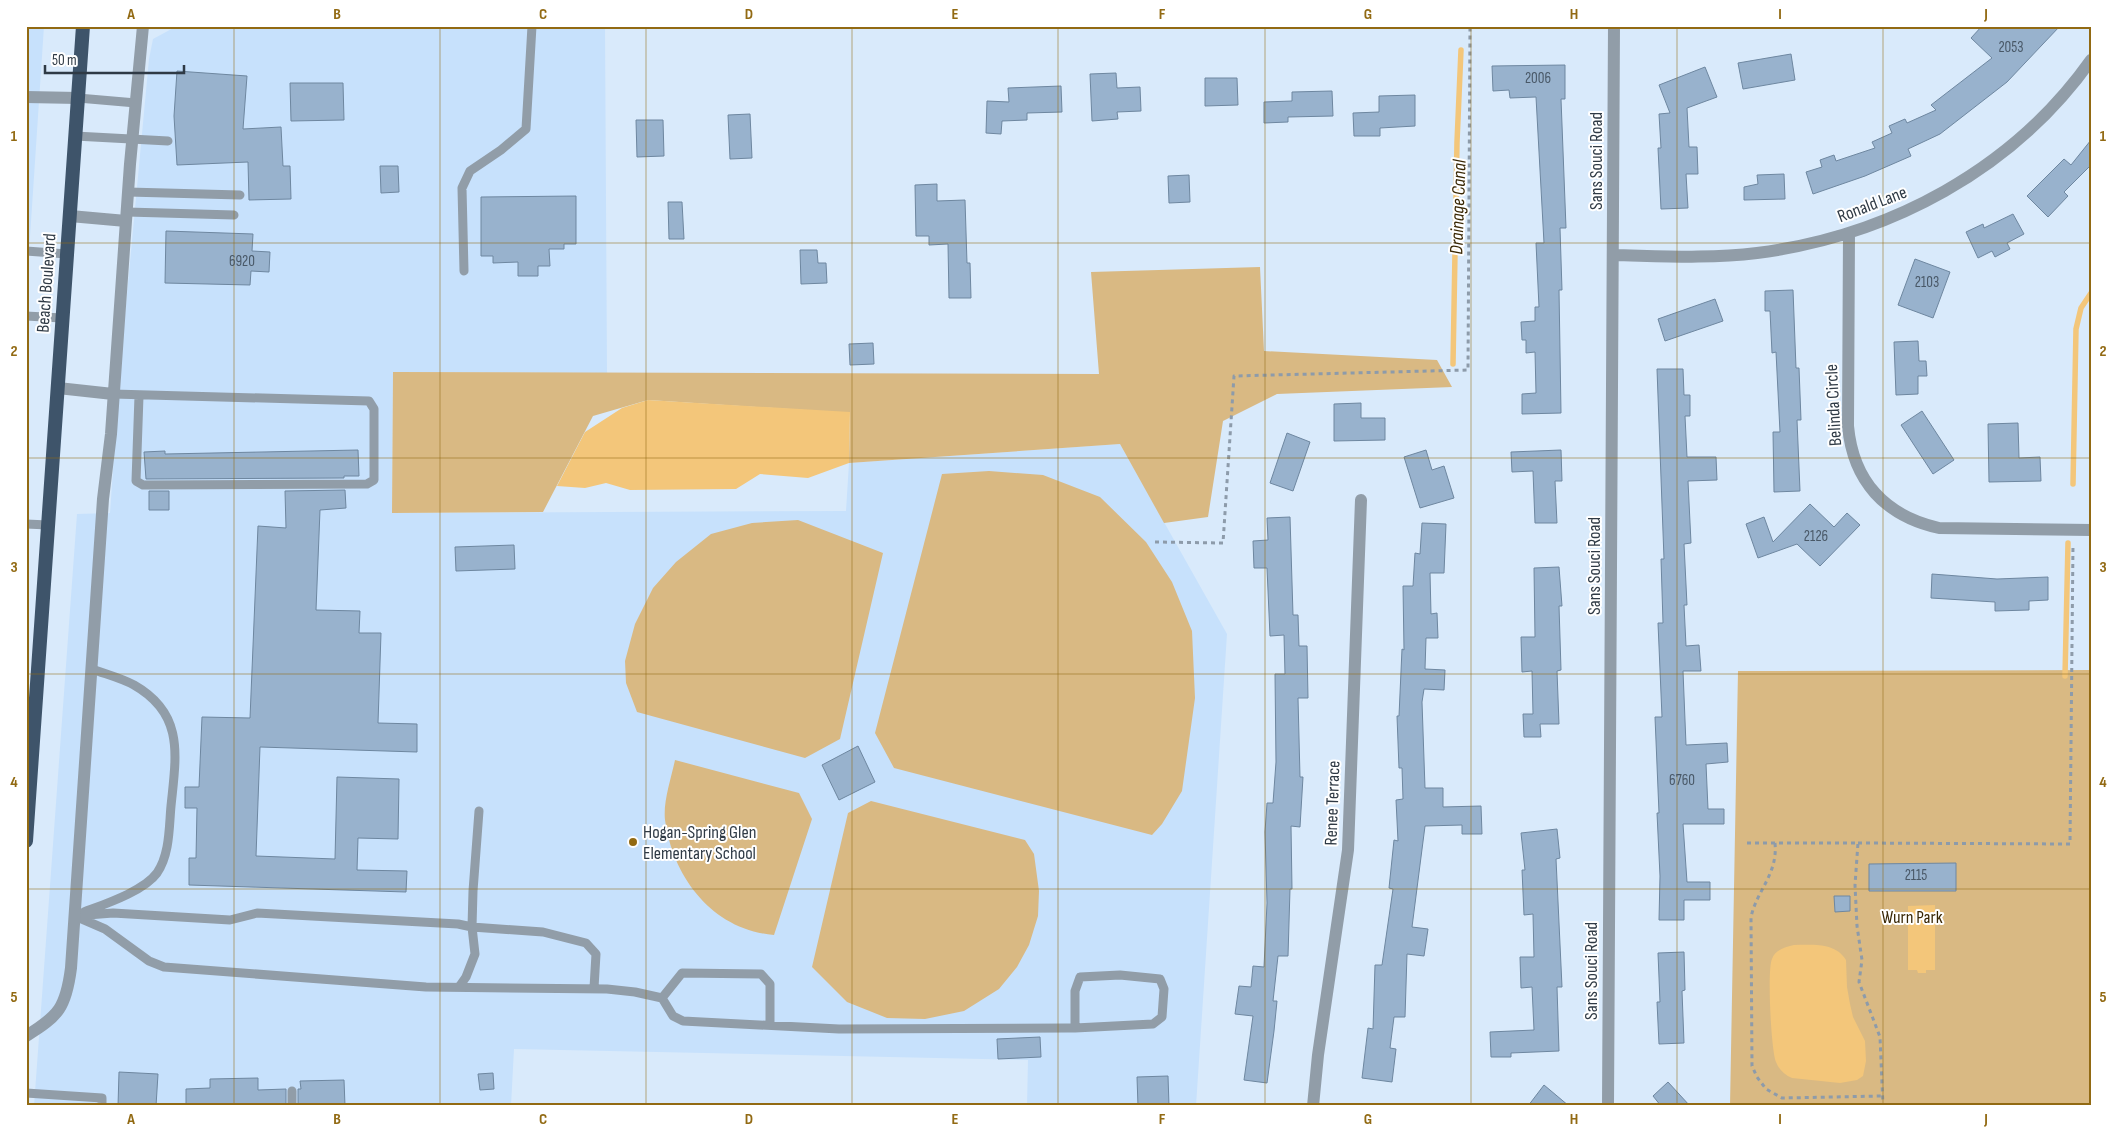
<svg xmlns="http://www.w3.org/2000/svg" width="2117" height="1132" font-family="'Sofia Sans Condensed',sans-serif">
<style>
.built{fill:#c7e1fc}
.green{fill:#d9b983}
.water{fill:#f3c67a}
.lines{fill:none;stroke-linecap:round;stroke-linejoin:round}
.stream{stroke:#f3c67a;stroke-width:5.5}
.building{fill:#98b2cd;stroke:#6e87a0}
.path{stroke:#8d9baa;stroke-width:3;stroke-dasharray:4 4;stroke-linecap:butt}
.service{stroke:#919da8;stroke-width:9}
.minor{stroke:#919da8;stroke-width:12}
.trunk{stroke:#3e546a;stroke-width:14}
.grid{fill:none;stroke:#926a13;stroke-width:1;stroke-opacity:0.55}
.poi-dot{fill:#926a13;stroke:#fff;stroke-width:2}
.labels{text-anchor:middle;stroke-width:4;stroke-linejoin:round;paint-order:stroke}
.number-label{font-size:15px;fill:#495867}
.street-label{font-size:18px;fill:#2f3a45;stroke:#fff}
.poi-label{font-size:18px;fill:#2f3a45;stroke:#fff;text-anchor:start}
.park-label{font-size:18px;fill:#382604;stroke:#fff}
.water-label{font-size:19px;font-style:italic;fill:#392704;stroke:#fff}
.neatline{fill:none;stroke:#926a13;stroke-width:2}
.grid-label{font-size:16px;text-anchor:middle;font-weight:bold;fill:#926a13}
</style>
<rect width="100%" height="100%" fill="#d9eafb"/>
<path class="built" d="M26 26H44L26 297Z
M177 26H605L607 373 393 372 392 513 846 511 849 463 1120 444 1227 634 1196 1106H1027L1028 1060 514 1049 511 1106H34L77 514 110 513 120 369 149 59 153 39Z"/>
<path class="green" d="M1260 267 1264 351 1437 360 1452 387 1277 394 1223 421 1208 517 1164 523 1120 444 849 463 850 413 648 400 593 416 543 512 392 513 393 372 1099 374 1091 272Z
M989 471 1043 475 1100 497 1146 542 1172 582 1192 631 1195 698 1182 791 1162 824 1152 835 894 768 875 733 942 474Z
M798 520 883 553 840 739 805 758 637 712 626 683 625 661 635 624 653 588 676 562 711 534 752 523Z
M2091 670V1106H1730L1738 671Z
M675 760 799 793 812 819 774 935C713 930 673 878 665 820 663 802 671 779 675 760Z
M871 801 1025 840 1034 854 1039 891 1038 916 1029 945 1017 967 999 989 964 1011 925 1019 887 1018 847 1002 812 967 848 813Z"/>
<path class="water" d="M648 400 850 412 849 463 808 478 760 474 736 489 630 490 606 483 585 488 557 486 585 432 622 408Z
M1935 905V970H1926V973H1918L1917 970H1908V906Z
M1794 945C1812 945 1835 942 1846 960L1847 987 1850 1004 1853 1017 1865 1041 1866 1061 1863 1076 1857 1080 1840 1083 1792 1078C1785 1075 1779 1070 1776 1062 1771 1050 1767 969 1772 959 1775 950 1785 947 1794 945Z"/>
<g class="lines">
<path class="stream" d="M1453 364 1457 142 1461 50
M2073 484 2076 329 2081 308 2091 293
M2065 676 2068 543"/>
</g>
<path class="building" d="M1982 26H2060L2007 82 1940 134 1908 149 1911 156 1865 176 1813 194 1806 172 1822 167 1820 160 1834 155 1836 161 1875 148 1872 142 1892 133 1889 126 1905 119 1907 123 1936 110 1931 105 1992 58 1971 38Z
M1791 54 1795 80 1743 89 1738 63Z
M1565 65V99H1561L1566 228H1560L1562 290H1559L1561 413 1522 414V394L1536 393 1535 352 1526 353V340H1522L1521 322 1535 321V307H1539L1536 243H1544L1536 97 1510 98 1509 90 1493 91 1492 66Z
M1705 67 1717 97 1687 108 1689 147H1697L1698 174H1686L1688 208 1661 209 1658 148H1661L1659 114 1670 113 1659 85Z
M177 71 247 76 243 129 281 127 283 166H290L291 199 249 200 248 162 177 165 174 116Z
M1116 73 1117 88 1140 87 1141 111 1117 112 1118 119 1092 121 1090 74Z
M1205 78H1237L1238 105 1205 106Z
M290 83H343L344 120 291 121Z
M1061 86 1062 112 1027 113V120L1002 121 1001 134 986 133 987 101 1009 102 1008 88Z
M1332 91 1333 116 1288 117V122L1264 123V102L1292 101V92Z
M1415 95V126L1380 128V136H1354L1353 113 1379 112V96Z
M750 114 752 158 730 159 728 115Z
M636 120H663L664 156 637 157Z
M2091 140V165L2064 192 2068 196 2048 217 2027 196 2064 159 2071 165Z
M380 166H398L399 192 381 193Z
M1784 174 1785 199 1744 200V187L1758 184 1757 175Z
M1189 175 1190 202 1169 203 1168 176Z
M937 184V201L965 200 967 263H970L971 298H949L948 244 929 245V236H916L915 185Z
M576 196V244H564V249H549L550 266H538V276H518V262L493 263V256H481V197Z
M668 202H682L684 239H669Z
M2013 214 2024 234 2007 243 2010 249 1995 257 1992 251 1978 258 1966 232 1983 224 1984 228Z
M166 231 253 234 252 251 270 252 269 272 251 271 250 285 165 283Z
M800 250H817L818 263H826L827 283 801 284Z
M1915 259 1950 272 1933 318 1898 305Z
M1793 290 1796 368H1799L1801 420H1797L1800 491 1774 492 1773 432H1780L1776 352 1772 353 1770 311H1765V291Z
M1715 299 1723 321 1665 341 1658 319Z
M1918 341 1919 361H1926L1927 376H1918V394L1896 395 1894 342Z
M873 343 874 364 850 365 849 344Z
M1657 369H1683L1684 395H1690V416H1685L1687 457H1716L1717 480 1688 481 1691 543 1684 544 1687 605H1684L1686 646 1699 645 1701 671H1683L1686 745 1727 743 1728 762 1706 764 1708 809H1724V824H1683L1687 882H1710V900H1684V920H1659L1660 876 1657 813H1659L1655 717H1662L1658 623H1663L1661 559H1664Z
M1361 403V418H1385V440L1334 441V404Z
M1922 411 1954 460 1933 474 1901 425Z
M2018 423 2019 458 2040 457 2041 481 1989 482 1988 424Z
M1287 433 1310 442 1293 491 1270 483Z
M358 450 359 476H344V478L146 479 144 452 165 451V454Z
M1426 450 1432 470 1444 466 1454 498 1420 508 1404 457Z
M1561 450 1562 481H1555L1557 523H1535L1533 471 1512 472 1511 452Z
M345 490 346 508 320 510 316 610 360 611 359 633H381L378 723 417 724V752L260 747 256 856 335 859 337 777 399 779 398 839 358 838 357 870 407 871 406 892 189 885V858H196L197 808H185V787H199L202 717 250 718 258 526 286 528 285 491Z
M149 491H169V510H149Z
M1810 504 1834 527 1847 513 1860 525 1820 566 1797 544 1758 558 1746 524 1764 517 1773 542Z
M1290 517 1293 615H1298L1299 646H1307L1308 698H1298L1300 777H1303L1300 827 1291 826 1292 889H1290L1288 956H1278L1273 1001H1277L1274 1031 1267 1083 1244 1080 1253 1016 1235 1014 1239 986 1251 987 1253 966 1264 967 1267 903 1265 832 1267 803H1273L1276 762 1275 674H1285L1284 635 1270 636 1267 568H1254L1253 541 1268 540 1267 518Z
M1422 523 1446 524 1444 573H1430L1431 614 1437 613 1438 638H1426L1425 669 1445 670 1444 690 1424 689 1422 702 1425 788H1443V807L1481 806 1482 834H1462V825L1425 826 1412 927 1428 929 1424 956 1407 954 1405 1017H1394L1390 1048 1396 1049 1392 1082 1362 1078 1368 1028 1373 1029 1375 965H1382L1393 889 1389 888 1394 840 1398 841 1396 800 1403 799 1402 768H1399L1397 716H1399L1402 649 1404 650 1403 586H1413L1415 553 1420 554Z
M514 545 515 569 456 571 455 547Z
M1559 567 1562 606H1559L1561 670 1557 671 1559 724H1540L1541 737H1524L1523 714H1533L1532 671 1522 672 1521 637H1535L1534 568Z
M1932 574 1997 579 2048 577V600L2029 601V610L1995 611V602L1931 598Z
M858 746 875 782 839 800 822 765Z
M1557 829 1560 858 1556 859 1562 987H1557L1559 1051 1511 1053V1057H1491L1490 1032 1534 1030 1532 987 1521 988 1520 957H1534L1533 914 1524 915 1522 870H1525L1521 833Z
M1956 863V891H1869V864Z
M1834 896H1850V911L1835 912Z
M1684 952 1685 990 1682 991 1684 1043 1659 1044 1657 1002H1660L1658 953Z
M1040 1037 1041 1057 998 1059 997 1039Z
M119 1072 158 1074 156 1106H118Z
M493 1073 494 1089 480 1090 478 1074Z
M1168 1076 1169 1106H1138L1137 1077Z
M258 1078V1090L286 1089V1106H186V1089L210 1088V1079Z
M344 1080 345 1106H298V1089H301L300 1081Z
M1668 1082 1690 1106H1661L1653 1096Z
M1544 1085 1569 1106H1528Z"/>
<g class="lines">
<path class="path" d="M1155 542 1223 543 1234 376 1468 370 1470 26
M1747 843H1858L1855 885 1857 926 1862 960 1859 982 1880 1037 1883 1106
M1775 843C1778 874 1757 890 1751 917L1752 1066 1757 1077 1766 1089 1782 1098 1883 1096
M1858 843 2070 844 2073 544"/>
<path class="service" d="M78 98 136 103
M75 136 168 141
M128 192 240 195
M127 212 234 215
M26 251 67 254
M464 271 462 188 470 171 501 150 526 129 532 26
M26 316 62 318
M113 394 369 401 374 409V480L367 484 143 485 136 481 139 396
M26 524 48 525
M84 912C105 904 144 891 157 873 170 854 169 827 171 806 176 756 185 714 134 685 121 678 105 674 92 669
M459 987 466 977 475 954 472 927 473 891 479 811
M594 988 596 954 586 943 543 932 472 927 458 924 257 913 230 920 113 913 75 916 105 929 149 961 164 967 426 987 607 989 635 992 662 998 673 1016 683 1021 839 1029 1067 1028H1075L1153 1024 1162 1017 1164 989 1160 979 1120 975 1080 977 1075 991V1028
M662 998 682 973 761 974 770 984V1025
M292 1091V1106
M26 1093 102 1098V1106"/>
<path class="minor" d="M26 97 78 98
M70 216 126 221
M1849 233 1848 426C1853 481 1885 516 1939 528L2091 530
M1613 255C1661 256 1709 259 1757 253 1889 236 2013 170 2091 60
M58 388 113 394
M26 1036C59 1016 66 1007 71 968L103 499 111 434 130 164 143 26
M1313 1106 1318 1055 1348 850 1361 500
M1608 1106 1614 26"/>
<path class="trunk" d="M26 841 83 26"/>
</g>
<path class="grid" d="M234 26V1106M440 26V1106M646 26V1106M852 26V1106M1058 26V1106M1265 26V1106M1471 26V1106M1677 26V1106M1883 26V1106M26 243H2091M26 458H2091M26 674H2091M26 889H2091"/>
<circle class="poi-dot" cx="633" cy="842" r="5"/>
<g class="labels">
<g class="number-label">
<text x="2011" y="52">2053</text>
<text x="1538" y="83">2006</text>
<text x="242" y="266">6920</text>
<text x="1927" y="287">2103</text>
<text x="1816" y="541">2126</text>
<text x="1682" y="785">6760</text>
<text x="1916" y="880">2115</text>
</g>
<g class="street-label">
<text transform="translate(1596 161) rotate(-90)" y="6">Sans Souci Road</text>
<text transform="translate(1872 204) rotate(-21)" y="6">Ronald Lane</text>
<text transform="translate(46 283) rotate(-86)" y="6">Beach Boulevard</text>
<text transform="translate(1833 405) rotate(-93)" y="6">Belinda Circle</text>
<text transform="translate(1594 566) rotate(-90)" y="6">Sans Souci Road</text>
<text transform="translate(1332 803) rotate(-88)" y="6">Renee Terrace</text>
<text transform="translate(1591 971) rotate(-90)" y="6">Sans Souci Road</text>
</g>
<g class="poi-label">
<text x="643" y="838">Hogan-Spring Glen<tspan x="643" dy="21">Elementary School</tspan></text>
</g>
<g class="park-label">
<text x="1912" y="923">Wurn Park</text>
</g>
<g class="water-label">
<text transform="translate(1457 207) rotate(-88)" y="7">Drainage Canal</text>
</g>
</g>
<rect width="2117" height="1132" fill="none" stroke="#ffffff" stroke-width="55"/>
<path d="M45 65v8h139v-8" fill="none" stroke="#2f3a45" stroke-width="2.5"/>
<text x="52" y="65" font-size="15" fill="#2f3a45" stroke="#ffffff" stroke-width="4" paint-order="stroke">50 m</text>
<rect x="28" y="28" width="2062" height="1076" class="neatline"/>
<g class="grid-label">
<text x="131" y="19">A</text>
<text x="337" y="19">B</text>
<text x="543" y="19">C</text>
<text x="749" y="19">D</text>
<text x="955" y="19">E</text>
<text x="1162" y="19">F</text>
<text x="1368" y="19">G</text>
<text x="1574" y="19">H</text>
<text x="1780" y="19">I</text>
<text x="1986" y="19">J</text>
<text x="14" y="141">1</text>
<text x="2103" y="141">1</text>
<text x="14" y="356">2</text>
<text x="2103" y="356">2</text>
<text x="14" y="572">3</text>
<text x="2103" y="572">3</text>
<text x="14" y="787">4</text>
<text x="2103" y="787">4</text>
<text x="14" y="1002">5</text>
<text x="2103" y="1002">5</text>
<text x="131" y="1124">A</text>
<text x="337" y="1124">B</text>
<text x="543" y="1124">C</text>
<text x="749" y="1124">D</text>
<text x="955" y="1124">E</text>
<text x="1162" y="1124">F</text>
<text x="1368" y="1124">G</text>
<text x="1574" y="1124">H</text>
<text x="1780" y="1124">I</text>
<text x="1986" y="1124">J</text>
</g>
</svg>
